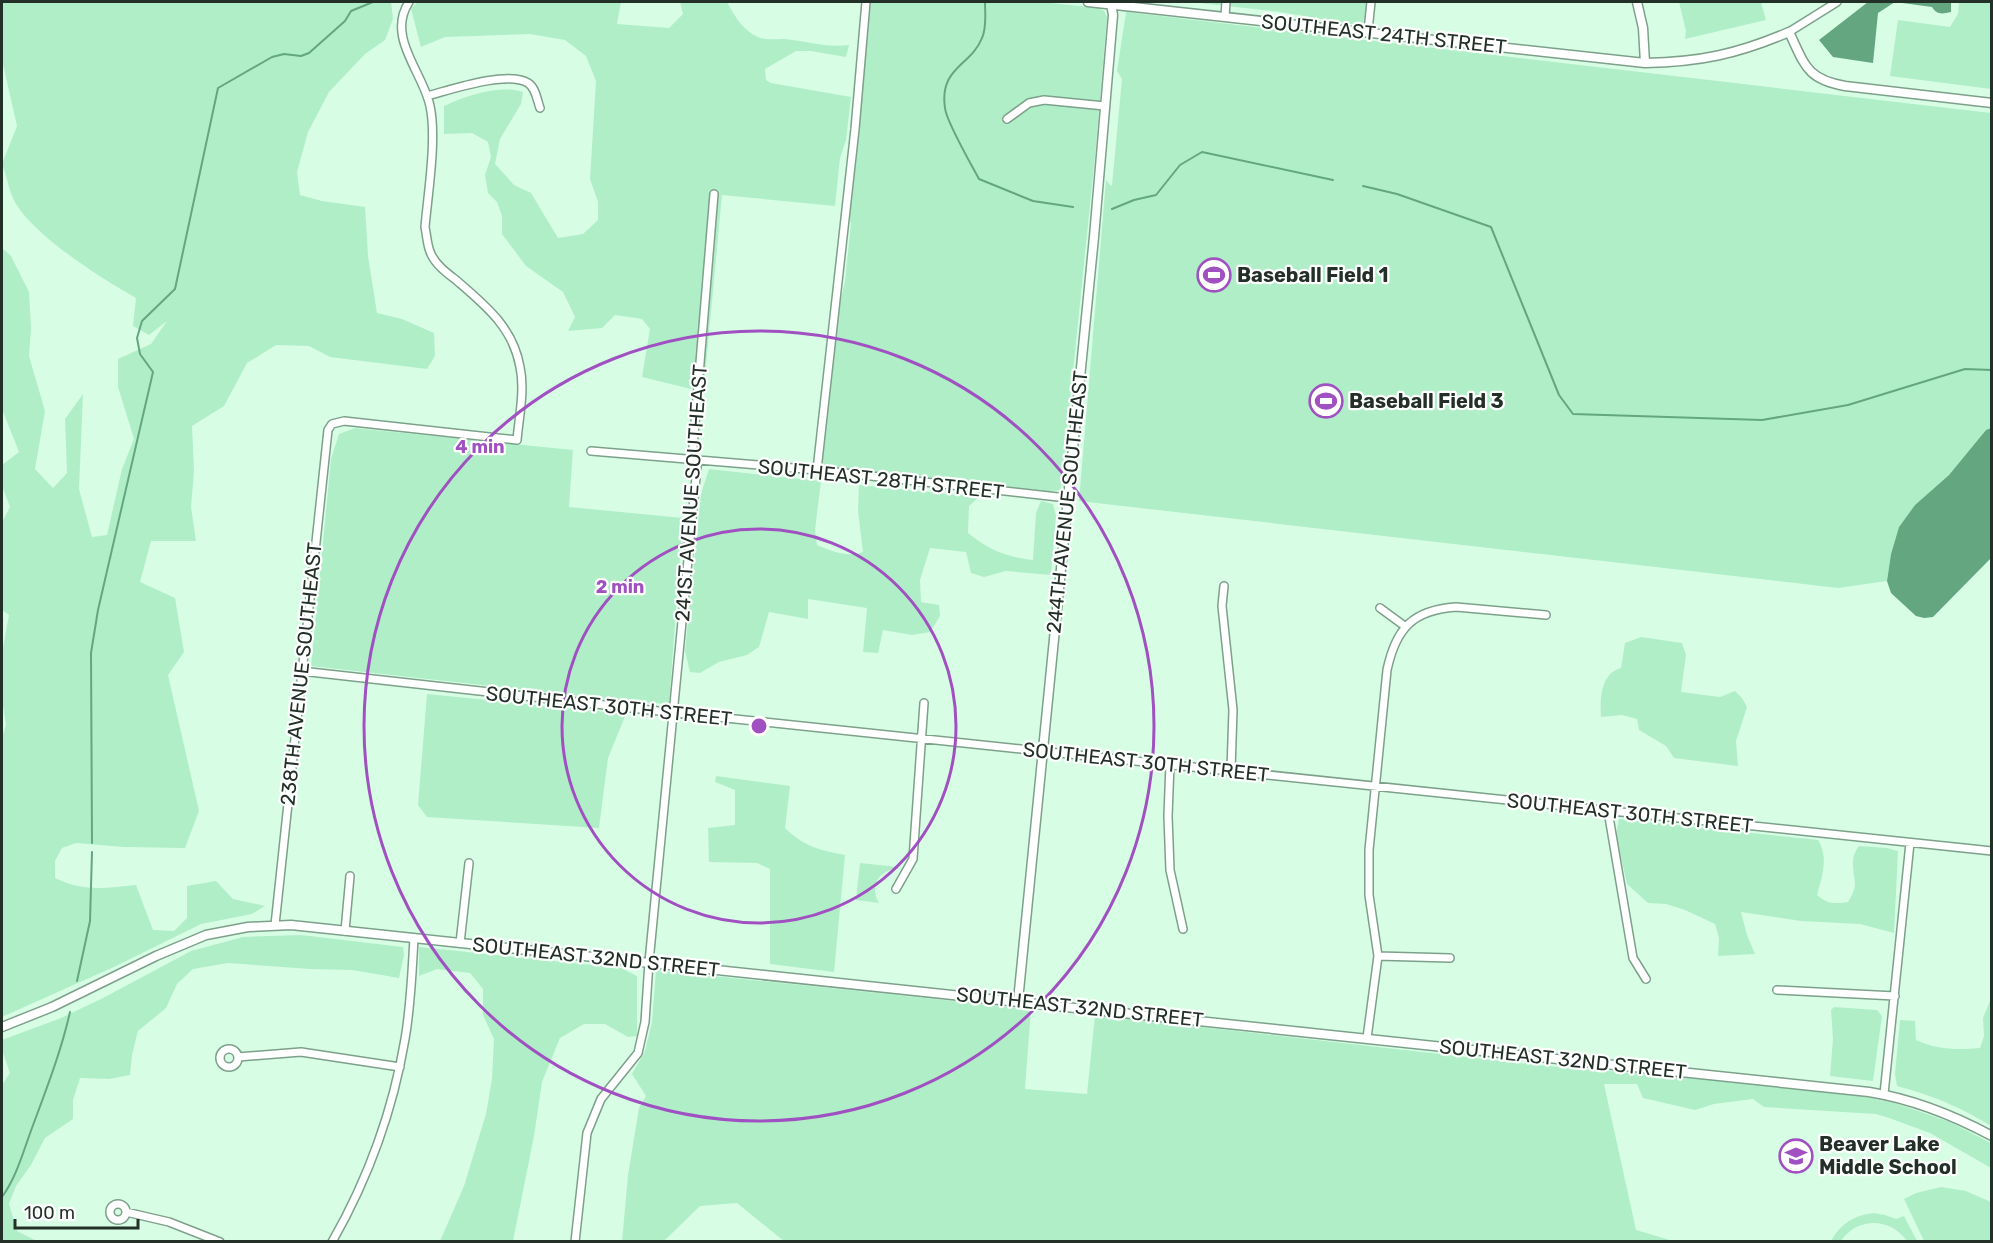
<svg xmlns="http://www.w3.org/2000/svg" width="1993" height="1243" font-family="Rubik,sans-serif">
<style>
.green{fill:#b0eec8}
.water{fill:#63a680}
.lines{fill:none;stroke-linecap:round;stroke-linejoin:round}
.stream{stroke:#63a680;stroke-width:2}
.minor-casing{stroke:#7da08b;stroke-width:10}
.tertiary-casing{stroke:#7da08b;stroke-width:11}
.minor{stroke:#fff;stroke-width:7}
.tertiary{stroke:#fff;stroke-width:8}
.ring{fill:none;stroke:#a050c1;stroke-width:3}
.labels{text-anchor:middle;stroke-width:4.5;stroke-linejoin:round;paint-order:stroke}
.street-label{font-size:20px;fill:#223028;stroke:#fff}
.poi-label{font-size:20px;font-weight:bold;fill:#223028;stroke:#fff;text-anchor:start}
.centre{fill:#a050c1;stroke:#fff;stroke-width:3}
.ring-label{font-size:18px;text-anchor:middle;font-weight:bold;fill:#a050c1;stroke:#fff;stroke-width:4.5;stroke-linejoin:round;paint-order:stroke}
</style>
<rect width="100%" height="100%" fill="#d8fde5"/>
<path class="green" d="M2 2H391L393 19 385 40 365 54 329 92 308 132 297 172 300 195 322 201 365 207 368 256 377 313 402 319 434 333 435 356 427 369 330 357 309 346 276 345 247 363 224 406 192 426 194 471 191 507 196 541H151L140 582 175 598 184 652 168 675 199 811 185 848 124 847 76 843 62 848 55 861V878C83 892 106 888 136 885L153 930 174 931 187 918V886L216 881 233 899 265 906 252 914 201 924 116 966 2 1017V737L6 725 2 699V653L9 615 2 610V522L10 507 2 486V465L19 452 2 409V248L11 256 29 292 31 328 29 356 45 411 35 469 53 488 67 473 65 419 83 394 79 489 92 537 107 535 122 469 134 439 118 387V359L151 344 167 321 149 335 133 326 136 298C101 278 37 238 16 204 9 193 7 176 2 164L17 126 2 60Z
M417 2H621L617 24 669 28 683 14 680 2H727C734 15 744 33 761 38 767 40 777 39 784 39 806 41 827 48 849 45L846 57 811 51H796L765 69 766 80 771 83 851 97 846 140 840 158 835 206 722 195 704 386 691 389 642 377 650 329 642 319 615 315 602 328 568 331 575 317 563 292 526 266 502 234V216L497 202 488 193 485 175 491 157 488 142 472 133 444 134V106C464 96 501 84 523 92L521 104 500 139 495 164 514 185 531 193 558 238 583 234 598 220V202L590 179 596 81 586 56 565 40 530 34 445 37 421 47 411 9Z
M871 2H1041L1099 8 1104 11 1107 17 1096 146 1061 490 1043 492 828 470 822 462 839 308 845 281 851 223 848 218Z
M1191 2H1368C1367 12 1369 23 1357 25L1280 12Z
M1679 2H1761L1766 20 1685 39 1686 31Z
M1959 2H1991V89L1890 76 1898 20 1950 27 1958 14Z
M1126 12 1991 113V428L1986 430 1949 475 1915 505 1899 527 1891 554 1887 581 1838 588 1079 501 1106 180 1111 186 1112 185 1122 79 1117 71Z
M355 428 573 450 569 507 683 518 669 704 634 702 311 666 331 459 339 434Z
M709 469 821 481 815 530 817 545C831 551 848 558 863 552L858 511 859 485 979 497 969 506 968 533C989 550 1006 557 1033 560L1036 513 1041 501 1053 504 1056 516 1051 575 1006 571 984 577 971 573 966 552 930 548 920 580 921 602 939 605 940 616 930 632 912 635 883 630 878 653 863 652 867 608 808 599V619L769 612 759 647 747 655 719 662 700 673 690 672 685 651 701 494Z
M1641 637 1682 643 1686 655 1681 692 1720 697 1735 691 1742 698 1747 707 1736 741 1738 766 1674 758 1666 746 1639 730 1637 719 1622 715 1601 717C1600 699 1600 674 1621 668L1625 643Z
M427 694 626 714 608 758 599 828 427 817 418 805Z
M716 776 790 786 785 828C805 847 819 850 845 855L834 972 770 964V869L757 863 709 862 708 828 735 825V790L715 782Z
M1619 819 1818 840C1829 857 1822 877 1817 895 1827 904 1835 904 1848 902 1851 897 1855 890 1855 884 1854 870 1849 859 1859 846L1887 848 1898 851 1894 933 1860 924 1801 921 1741 912 1747 935 1755 954 1718 956 1719 938 1715 924 1685 910 1666 904 1648 903 1627 884 1616 835Z
M860 863 898 867V869C879 869 869 886 879 903L856 900Z
M301 935 403 947 404 955 399 978 352 970 310 969 228 963 193 969 177 984 166 1008 138 1031 132 1055 130 1075 109 1079 80 1078 73 1100V1119L45 1138 31 1165 16 1186 9 1204 17 1231 37 1241H2V1085L10 1073 2 1050V1040L61 1018 103 998 191 951 243 937Z
M419 947 621 968 637 976V1036L628 1037 605 1024H584L560 1038 542 1082 534 1136 513 1241H440L464 1186 486 1114 492 1079 494 1039 483 1015V989L470 973 437 969 419 976Z
M656 970 1031 1009 1025 1089 1087 1094 1095 1015 1547 1066 1683 1077 1852 1094 1898 1104 1950 1122 1991 1143V1168L1930 1133 1889 1118 1876 1114 1764 1107 1753 1099 1714 1104 1695 1110 1643 1098 1637 1084H1604L1636 1230 1673 1241 785 1242 737 1203 700 1206 664 1241 622 1242 628 1175 639 1108 646 1096 632 1074 645 1051 652 1022Z
M1990 1001H1991V1126C1958 1106 1934 1096 1897 1086L1895 1074 1900 1020 1915 1021 1916 1040C1937 1050 1958 1050 1980 1048L1984 1036 1983 1018Z
M1834 1007 1877 1010 1882 1016 1873 1081 1830 1076 1833 1039 1831 1010Z
M1941 1187 1966 1191 1991 1202V1241H1924L1904 1199 1916 1193Z
M1874 1213 1885 1215 1896 1219 1904 1216 1917 1241H1907C1890 1217 1857 1217 1841 1241H1831C1840 1224 1854 1215 1874 1213Z"/>
<path class="water" d="M1868 2H1951V12C1942 14 1937 15 1932 7L1895 2 1878 13 1873 63 1833 57 1819 40Z
M1991 428V558L1933 617 1924 618 1916 616 1891 593 1887 581 1891 554 1899 527 1915 505 1949 475 1986 430Z"/>
<g class="lines">
<path class="stream" d="M985 2C985 13 987 27 982 38 971 66 939 67 945 108 946 121 971 164 979 179L1033 201 1073 207
M1363 186 1397 194 1491 227 1559 395 1573 414 1762 420 1848 405 1965 369 1992 370
M1112 209 1134 200 1156 195 1180 165 1202 152 1333 180
M92 843 91 653 98 610 153 372 140 354 137 338 142 321 175 289 218 88 272 57 284 54 301 56 309 53 345 21 351 11 373 2
M77 981 90 921 92 852
M2 1197C17 1176 23 1152 32 1128 46 1090 61 1052 70 1012"/>
<g class="minor-casing">
<path id="minor" d="M1225 16 1226 2
M1368 31 1371 2
M1789 32 1837 2
M427 96C450 90 508 70 528 83 536 88 537 100 540 108
M1007 119 1029 103 1044 100 1105 106
M591 451 817 470 1067 498
M817 470 855 129 866 2
M1224 586 1222 606 1233 710 1231 770
M1380 608 1406 627
M301 671C864 736 1428 790 1992 851
M1170 764 1168 816 1170 870 1183 929
M1608 811 1633 958 1646 979
M896 889 913 859 924 703
M275 925 328 430 332 424 344 421 517 440C519 417 525 390 520 367 513 327 485 305 456 280 447 273 436 265 431 254 427 246 427 236 425 227 428 193 437 138 430 106 423 72 386 37 409 2
M345 931 350 876
M460 943 469 863
M1378 956 1450 958
M1777 990 1895 996
M1367 1038 1378 956 1369 895V850L1387 670C1396 628 1413 610 1456 607L1546 615
M220 1058a9 9 0 1 1 18 0a9 9 0 1 1-18 0Z
M238 1057 301 1052 400 1067
M1884 1094 1910 843
M110 1212a8 8 0 1 1 16 0a8 8 0 1 1-16 0Z
M126 1212 169 1222 220 1242
M332 1242C368 1179 393 1110 405 1039 411 1005 412 972 414 938
M575 1242 587 1133 601 1099 638 1053 645 1022 649 962 697 467 693 447 714 194"/>
</g>
<g class="tertiary-casing">
<path id="tertiary" d="M1088 2 1645 63C1700 62 1738 54 1789 32 1805 65 1806 79 1845 86L1992 103
M1637 2 1643 28 1645 63
M1018 1001 1094 237 1113 15 1111 4
M2 1027 52 1007 156 956 206 935 248 927 291 925 1869 1092C1912 1099 1953 1115 1992 1136"/>
</g>
<use href="#minor" class="minor"/>
<use href="#tertiary" class="tertiary"/>
</g>
<g class="ring">
<circle cx="759" cy="726" r="197"/>
<circle cx="759" cy="726" r="395"/>
</g>
<defs>
<g id="stadium-ring" transform="scale(1.725)"><circle r="9.5" fill="#fff" stroke="#a050c1" stroke-width="1.5"/><path d="M0-5a6.5 5 0 1 0 0 10a6.5 5 0 1 0 0-10ZM-3.5-1.8h7v3.6h-7Z" fill="#a050c1"/></g>
<g id="school-ring" transform="scale(1.725)"><circle r="9.5" fill="#fff" stroke="#a050c1" stroke-width="1.5"/><path d="M0-5L7-2L0 1L-7-2ZM-4 1L0 2.5L4 1V4Q0 6-4 4Z" fill="#a050c1"/></g>
</defs>
<g fill-rule="evenodd">
<use href="#stadium-ring" x="1214" y="275"/>
<use href="#stadium-ring" x="1326" y="401"/>
<use href="#school-ring" x="1796" y="1156"/>
</g>
<g class="labels">
<g class="street-label">
<text transform="translate(1384 34) rotate(6)" y="7">SOUTHEAST 24TH STREET</text>
<text transform="translate(881 479) rotate(6)" y="7">SOUTHEAST 28TH STREET</text>
<text transform="translate(691 493) rotate(-86)" y="7">241ST AVENUE SOUTHEAST</text>
<text transform="translate(1067 502) rotate(-84)" y="7">244TH AVENUE SOUTHEAST</text>
<text transform="translate(301 674) rotate(-84)" y="7">238TH AVENUE SOUTHEAST</text>
<text transform="translate(609 706) rotate(6)" y="7">SOUTHEAST 30TH STREET</text>
<text transform="translate(1146 762) rotate(6)" y="7">SOUTHEAST 30TH STREET</text>
<text transform="translate(1630 813) rotate(6)" y="7">SOUTHEAST 30TH STREET</text>
<text transform="translate(596 957) rotate(6)" y="7">SOUTHEAST 32ND STREET</text>
<text transform="translate(1080 1007) rotate(6)" y="7">SOUTHEAST 32ND STREET</text>
<text transform="translate(1563 1059) rotate(6)" y="7">SOUTHEAST 32ND STREET</text>
</g>
<g class="poi-label">
<text x="1237" y="282">Baseball Field 1</text>
<text x="1349" y="408">Baseball Field 3</text>
<text x="1819" y="1151">Beaver Lake<tspan x="1819" dy="23">Middle School</tspan></text>
</g>
</g>
<circle cx="759" cy="726" r="9" class="centre"/>
<g class="ring-label">
<text x="480" y="453">4 min</text>
<text x="620" y="593">2 min</text>
</g>
<rect width="1993" height="1243" fill="none" stroke="#223028" stroke-width="6"/>
<path d="M15 1219v9h123v-9" fill="none" stroke="#223028" stroke-width="3"/>
<text x="24" y="1219" font-size="18" fill="#223028" stroke="#ffffff" stroke-width="4.5" paint-order="stroke">100 m</text>
</svg>
